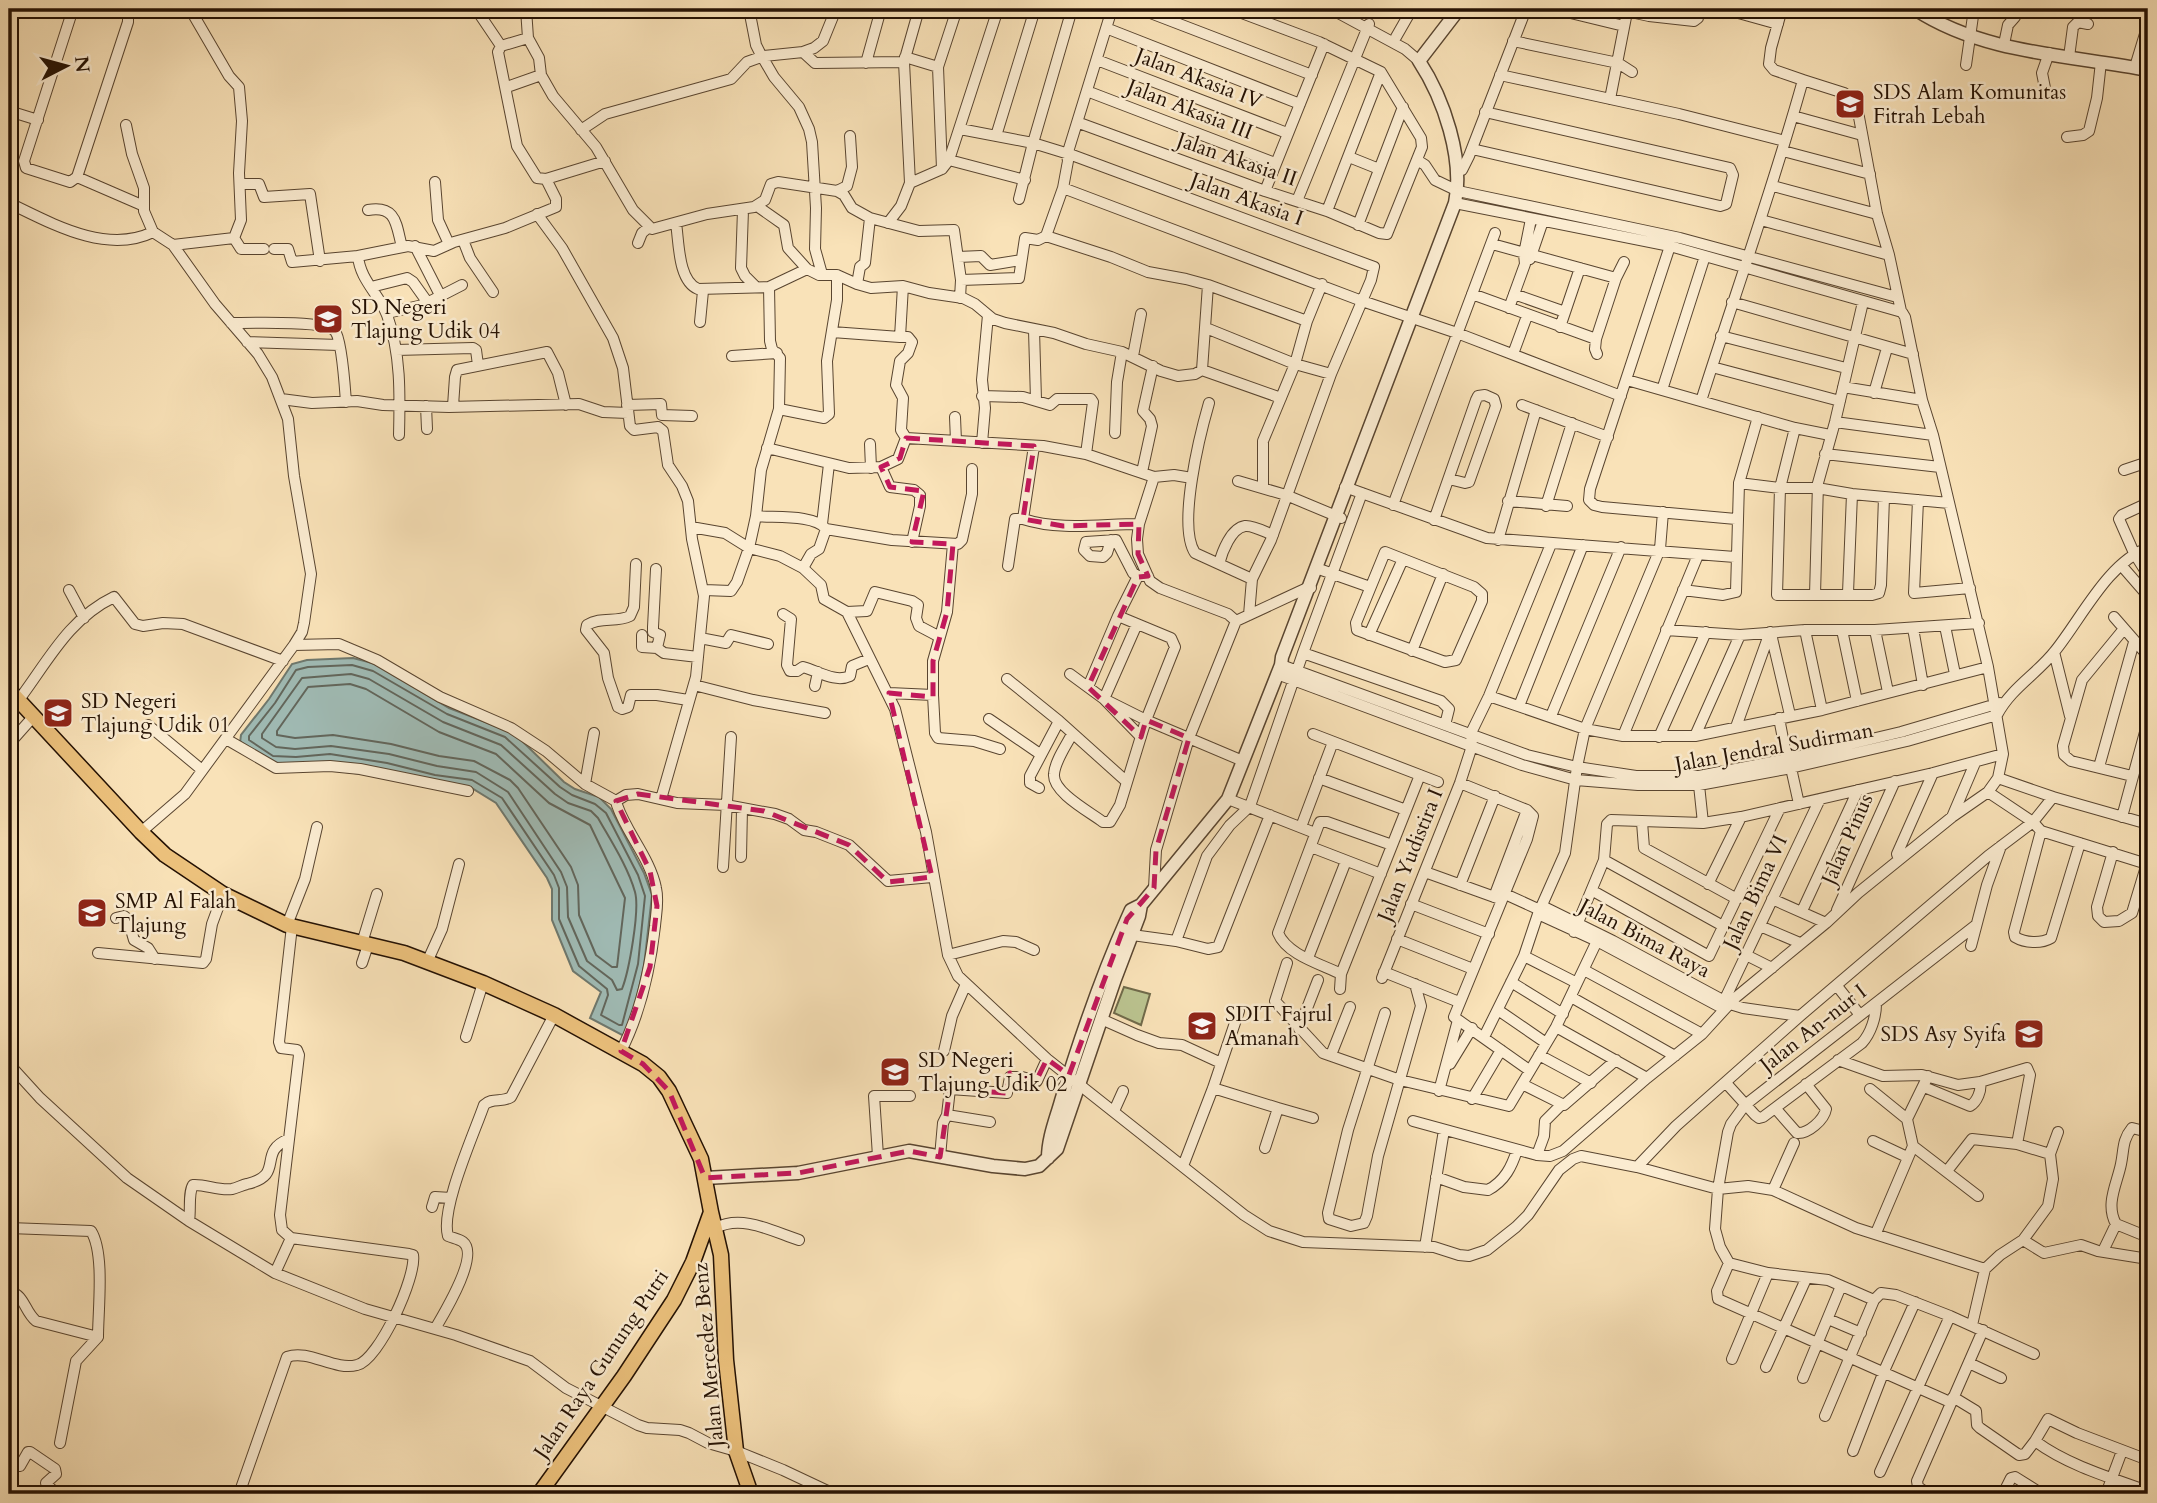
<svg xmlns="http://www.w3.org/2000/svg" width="2157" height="1503" font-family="Cardo,serif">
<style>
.green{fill:#bbc490;stroke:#706a4a;stroke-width:2}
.water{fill:#a0bcb6;stroke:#6e786e;stroke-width:2}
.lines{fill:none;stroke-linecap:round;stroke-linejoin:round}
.shore{stroke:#62665c;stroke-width:2}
.minor-casing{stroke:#594530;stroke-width:12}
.tertiary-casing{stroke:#594530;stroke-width:15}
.primary-casing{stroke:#241103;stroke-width:17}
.minor{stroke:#fbecd1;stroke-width:10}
.tertiary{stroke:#fbecd1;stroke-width:12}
.primary{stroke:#ecc17c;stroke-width:14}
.marked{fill:none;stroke:#c2185b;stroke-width:5;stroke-dasharray:14 9;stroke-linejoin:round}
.labels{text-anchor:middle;stroke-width:5;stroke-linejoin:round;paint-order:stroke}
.street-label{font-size:21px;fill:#241103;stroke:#fbecd1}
.poi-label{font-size:21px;fill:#241103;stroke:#fbecd1;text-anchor:start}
</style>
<rect width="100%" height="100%" fill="#f9e2b8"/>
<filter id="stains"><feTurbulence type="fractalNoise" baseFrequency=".00286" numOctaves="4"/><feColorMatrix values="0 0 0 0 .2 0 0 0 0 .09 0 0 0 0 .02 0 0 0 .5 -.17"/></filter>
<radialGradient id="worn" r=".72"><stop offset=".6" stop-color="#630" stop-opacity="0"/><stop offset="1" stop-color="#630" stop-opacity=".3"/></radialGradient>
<path class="green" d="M1124 987 1150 994 1141 1025 1114 1013Z"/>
<path class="water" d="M353 658 376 664 449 708 509 731 521 740 564 782 575 789 599 797 611 809 644 873 652 895 644 966 630 1028 624 1036 590 1018 601 992 573 971 552 920V889L547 878 496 803 470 787 271 763 240 743 241 735 269 699 292 664 307 660Z"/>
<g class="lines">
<path class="shore" d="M352 665 373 671 447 714 505 737 560 787 572 795 595 804 606 813 638 875 645 896 638 964 622 1025H619L601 1015 608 995 607 989 579 966 559 919V888L554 875 502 798 472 780 435 775 387 763 330 754 296 757 273 756 249 740V736L275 703 296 670 308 667Z
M351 674 369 679 443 722 501 745 555 794 568 803 591 811 598 818C611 841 628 867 635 892 640 910 629 971 622 989L617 990 612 980 587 961 568 917 567 887 561 872 508 792 476 772 437 766 389 754 331 746 295 749 276 747 262 738V734L302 678Z
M350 684 366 689 439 732 496 754 549 803 590 825 625 898 617 967H612L596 955 579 915 578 885 571 867 518 788 510 780 474 761 439 756 391 744 333 735 295 738 277 735V731L308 687Z"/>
<g class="minor-casing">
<path id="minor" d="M73 9 24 161 26 168 70 182 77 177 128 22V16L124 9
M476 9 501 46 498 52 517 146 537 178 546 179
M526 9 528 38 539 58 541 75
M749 9 756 45 760 53 774 77 799 107 809 129 812 142 816 208 815 249 822 274
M1112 9 1067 155 1068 161 1063 188 1362 301 1457 333 1621 396
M1140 9 1312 75
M1331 9 1405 49 1419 61
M1554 9 1624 26
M1617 9 1649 16 1694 21 1698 18 1699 9
M1724 9 1778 24
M1782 9 1771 48 1769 64 1774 70 1803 80
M2124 9 2148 14
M9 19 12 9
M1111 30 1300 104
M1396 37 1412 9
M1513 41 1618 63 1632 72
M2004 44 2008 25 2015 17 2016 9
M501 46 528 38
M803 52 815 63 904 62
M905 57 938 67
M2069 57 2073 27 2078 22 2088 24
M1097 60 1287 133
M866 63 881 9
M1966 65 1974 9
M2135 67 2148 24
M1500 75 1679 114 1785 141
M507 87 541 75 553 96 596 147 633 210 652 229 707 214 754 207 765 200 771 184 778 182 837 191 844 195 852 208 870 218 919 231 954 230 961 280 960 298
M1092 93 1275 163
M2046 93 2042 73 2049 53
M1610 99 1627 12
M9 111 38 120
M1793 116 1862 135
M1082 124 1265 191 1327 211 1379 233 1387 234 1422 147 1421 138 1381 72 1319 42 1231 9
M126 125 132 154 144 188V211L153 232 173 245 215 304 258 354 272 377 288 419 294 476 311 574 304 623 302 632 294 645 185 794 141 832
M960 129 1033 143 1072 155 1374 267 1371 280 1331 374 1271 540 1252 579 1249 615
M581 130 605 114 731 79 747 62 764 56 803 52 814 48 823 41 836 9
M996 136 1035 9
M2067 137 2083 135 2089 131 2097 98 2101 62
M1472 149 1720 206 1726 204 1733 175 1730 168 1485 112
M1783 151 1870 174
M1349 157 1379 169
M949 160 1025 180
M1417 160 1425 165 1435 180 1458 191 1680 238 1897 297
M942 169 938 67 957 9
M1458 171 1462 170 1469 156 1526 9
M77 177 144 206
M435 182 438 220 449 244
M910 183 904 62 919 9
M240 184H259L264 197 310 194 320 261
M1773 186 1877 214
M1063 188 1046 236 1111 257 1148 272 1186 279 1208 285 1307 321
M837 191 847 186 852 167 850 136
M1265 191 1324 44
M1019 199 1033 143 1072 9
M1297 201 1369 24
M9 203C51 223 106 255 153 232
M757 206 784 225 788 248 807 269
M368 210C397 205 396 225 402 247
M743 210 741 268 745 276 756 287
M1327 211 1381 72
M537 214 562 248 613 338 623 368 630 426 634 430 658 427 663 431 668 465 682 486 688 501 692 539 704 596 696 677 661 799
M1761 220 1889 255
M676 223C679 242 678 281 698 289L769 287 807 269 819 275H837L857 284 871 288 903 286 929 293 963 298 975 304 993 319 1005 323 1054 333 1086 344 1122 352 1161 371 1178 376 1195 374 1202 370 1281 398
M888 223 901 206 910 183 942 169 949 160 998 9
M1358 225 1403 107
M234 238 241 249H264
M463 240 470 258 493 292
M638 243 642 233 649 227
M1492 244 1616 278
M173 245 234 238 241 220 239 173 242 121 239 87 229 76 190 9
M415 246 441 297
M1670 246 1590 489 1589 500 1594 505 1602 507 1736 519
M274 249H288L292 262 358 256
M958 257 981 256 990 265 1021 260
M1530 259 1543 221
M961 280 1019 278 1025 238 1038 240 1046 236
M857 284 860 267 865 263 870 218
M371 287 407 278 413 282 428 303
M1472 294 1596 339
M1514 294 1565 312
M1732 302 1913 354
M1509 308 1525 264 1524 254 1531 219
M387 313 423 305 462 285
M700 322 703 291
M231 323C248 323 325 320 335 331 342 340 345 389 346 402
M1560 327 1580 268
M1206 328 1295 364 1331 374
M1034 330 1036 400
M832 332 900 337
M1721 336 1846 368
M247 342 339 345
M396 350 473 348 476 350 478 365
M1513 354 1527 316
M1597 354 1595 349 1596 339 1616 278 1624 262
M732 356 777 353
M1133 356 1141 314
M1712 367 1840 401
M1202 370 1208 285
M1627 380 1795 428 1830 435
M1843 387 1922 400
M1662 390 1705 256
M1874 393 1887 348
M982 396 1023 397 1050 405 1057 399H1091L1093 402 1086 454
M281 399 312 403 357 401 383 405 449 407 579 404 603 412 628 413
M1701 401C1735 294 1773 188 1803 80L1844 93 1856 101 1877 214 1889 255 1901 311
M1209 403C1200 434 1177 526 1195 553L1252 579
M627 405 661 404 662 415 692 416
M1522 405 1608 437
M426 406 427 429
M453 406 455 377 457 370 547 352 558 373 566 405
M779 409 824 418 829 414 827 361 837 300V275
M955 417 956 441
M1835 422 1933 435
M1795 428 1780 488 1777 595H1872L1879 593 1881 585 1884 497
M1115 433 1117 382 1122 352
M399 435C400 395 401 353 387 315 379 294 360 280 358 256L408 246 434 251 454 242 505 228 556 207V199L546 179 605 161
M906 438 1043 446 1086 454 1154 477 1174 475 1192 478
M982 443 985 408 982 380 988 315
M870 444 871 468
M1034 446 1023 519C1060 531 1101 524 1139 524
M767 448 849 468 881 467 890 487 914 490 920 495V506L912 542
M1825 454 1940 467
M881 467 898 459 906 438 901 430 903 398 896 385 900 361 908 353 912 342 908 337H900L903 286
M2124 470 2148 462
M1142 472 1152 426 1150 419 1143 411 1153 366
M1154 477 1139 524 1137 539 1138 554 1150 581 1160 588 1228 614 1236 621
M1238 481 1286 495 1341 518
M1739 483 1780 488H1817L1852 494 1949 503
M1345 487 1487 538 1735 557
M1263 488V441L1295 364 1307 321 1322 284
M1918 500 1914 593 1970 588
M1508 501 1567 506
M2148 503 2122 515 2119 519 2134 553 2148 575
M1393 505 1495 233
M1546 506 1572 423
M756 516C773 518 815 514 826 529L892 540 958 544 962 540 972 494V469
M1434 520 1476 400 1478 396 1485 395 1494 399 1496 406 1469 482 1465 483 1449 479
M822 524 829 464
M691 527 725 533 749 548 780 556 803 568 821 585 824 599 847 612 895 709 926 832 948 955 958 976 1047 1059 1244 1215 1269 1231 1303 1242 1434 1247 1459 1255 1469 1256 1487 1250 1516 1227 1528 1215 1559 1170 1573 1159 1581 1156 1637 1167 1718 1189 1748 1186 1773 1190 1856 1228 1985 1269 2000 1255 2023 1240 2044 1253 2081 1245 2098 1251 2148 1259
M1111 540 1107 553 1103 557 1090 556 1084 550 1086 542 1116 540 1133 573 1138 576H1148
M1498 540 1536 410
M1385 552 1474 587 1482 594V601L1456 660 1445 662 1357 630 1356 623Z
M636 564 634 607 630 616C616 623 601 616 587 625L586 630 604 653 608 678 618 707 622 709 628 707 631 695H657L688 700
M1219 564C1222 552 1231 528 1245 526 1253 525 1265 532 1273 535
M2121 565 2148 596
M1008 566 1015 519H1023
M803 568 811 554 819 549 826 529
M1316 568 1370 587
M656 569 653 627V632L660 635 657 648 664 653 698 657
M69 590 84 618
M704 590 731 591 737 582 749 548 756 516 761 470 779 409 780 358 772 349 770 341 769 287
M1683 590 1723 595 1736 592 1739 483 1758 417
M1848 593 1852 494
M1815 595 1818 483 1835 422 1863 302
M847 612 867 611 875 592 912 601 918 605 916 618 919 626 938 636
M783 614 791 619 787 665 790 671H797L803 667C818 671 835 683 850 676L852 666 869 659
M2114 617 2148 656
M1137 624 1104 699 1146 720 1243 761
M1945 626 1955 674
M1913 628 1923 685
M1666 630 1740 635 1805 630H1875L1979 623
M1805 630 1822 710
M1842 630 1857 701
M1875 630 1888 692
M2123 630 2082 680 2063 746 2064 755 2071 761 2132 776
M1771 634 1790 715
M642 635V647L657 648
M1369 635 1403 559
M700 638 726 643 731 635 768 644
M294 645 339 644 377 660 440 697 511 728 546 751 585 784 616 801
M1412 651 1443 574
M2054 652 2070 716
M1303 653 1441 701 1449 709 1445 725
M1281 665 1527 755 1577 767 1636 776H1699L1787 759 1901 732 2000 703
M1070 674 1104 699 1141 737
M1277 674 1522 765 1576 780 1638 785H1699L1786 769 1907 741 1997 715C2011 688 2037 674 2055 651 2081 619 2108 562 2148 548
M1007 679 1059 721 1127 782
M694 685 753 700 825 713
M815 686 818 672
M1088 687 1118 616 1138 576
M889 693 933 695V661L947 612 953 544
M933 695 935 733 938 738 974 741 1000 749
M1489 696 1585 729 1623 736H1695L1822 710 1988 667
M18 701C47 663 68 619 114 597L135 624 143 626 163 623 183 624 283 661
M1519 706 1583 545
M1551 716 1621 547
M1779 718 1788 765
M989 719 1040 754
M148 725 202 770
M1736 727 1770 632
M1072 734C1066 746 1055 761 1054 774 1052 792 1090 812 1103 822H1110L1120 805 1146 720 1175 647 1171 638 1118 616
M1313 734 1438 782
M1623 736 1698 555
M1695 736 1740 635
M1659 737 1706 632
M226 739 276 768 330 766 360 769 468 791
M9 744 33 717
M2099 767 2134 642
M1791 768 1799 804
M1319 778 1406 810
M1998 778 2053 797 2148 824
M1460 783 1527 810 1533 816 1527 839 1454 1017 1529 1070
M585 784 594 733
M1699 785 1703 823
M1039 788 1030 783V776L1059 721
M1988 792 2033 822 2041 831 2147 864
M1228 799 1315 833
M1952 817 1975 763
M2122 817 2148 721
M1642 822 1644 848 1737 899
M1301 827 1333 742
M2041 831 2014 932 2015 937C2025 943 2041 944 2051 938L2080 843
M1311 847 1381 874
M2113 852 2097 907 2098 916 2104 922 2119 921 2132 913 2148 860
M741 857 742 808
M1604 860 1723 926
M1899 860 1897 854 1933 773
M723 867 731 737
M1425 872 1500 899
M1708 884 1741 817
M1460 885 1495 796
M1154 888 1156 850 1189 738 1236 621 1307 588H1311
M1593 891 1709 956 1780 808
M1505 894 1540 910
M1494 897 1527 810
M1772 899 1826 923
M1411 904 1489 934
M1542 906 1613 941 1730 1004 1743 1008 1800 1016
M1837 910 1895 781
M1802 911 1858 790
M1538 914 1597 941 1724 1009
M116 918 124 916 128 919 134 940 148 948 155 959
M287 925 305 879 317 827
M1760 926 1800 943
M1574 932 1604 860 1607 824 1611 820 1703 823 1741 817 1933 773 2003 754
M1125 934 1176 941 1208 949 1218 947 1270 815
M1397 939 1473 969
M1176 941 1207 856 1230 825 1250 806 1303 653 1362 493
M362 943 377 894
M1971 946 1987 885 2001 846
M98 953 203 963 206 959 212 924 223 894
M948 955 1003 941 1016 942 1034 950
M1746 955 1772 968
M1524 956 1577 983
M1308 958 1346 861
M428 960 442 929 459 864
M362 963 368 945
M1287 963 1275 1001 1323 1053 1400 1080 1509 1106 1556 1027 1597 941
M1584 970 1702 1034
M1384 972 1459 1002
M1341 974C1321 964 1287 955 1278 933L1319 824 1320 822H1327L1392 845
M1382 978 1460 783 1472 746 1471 733 1489 696 1551 544
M1511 982 1563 1014
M1837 986 1860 1015
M1340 989 1341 974 1420 775
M1571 997 1675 1056
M1724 1001 1820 799
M1498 1010 1546 1043
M1385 1013 1348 1130 1328 1213 1329 1219 1351 1226 1364 1223 1367 1216 1378 1156 1421 1006 1415 984
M1101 1019 1137 1035 1159 1043 1182 1045 1221 1063
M1556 1027 1647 1078
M1299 1029 1318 980
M466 1037 483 983
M1484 1037 1524 956 1538 914 1565 853 1577 767 1585 729 1660 549 1663 512
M621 1051C641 1012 650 970 655 926 656 914 659 901 656 888 650 858 627 834 617 805L616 801 626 795 638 794 677 803 726 805 775 814 789 819 804 830 816 832 849 845 888 881 932 877
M944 1051 952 1016 966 984
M1331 1055 1350 1007
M1539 1055 1591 1083
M1838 1060 1883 1076 1922 1075 1958 1085 1980 1082 2027 1068 2030 1075 2017 1144 2050 1154
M9 1064 40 1098 127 1178 189 1221 275 1273 365 1309 456 1335 530 1361 566 1388 638 1425 647 1428 680 1430 689 1433 708 1443 736 1451 783 1470 834 1494
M1450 1064 1472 1028
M1726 1083 1755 1115 1759 1118 1763 1117 1862 1043C1871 1033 1876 1017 1876 1004
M1522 1084 1564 1105 1616 1060
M1924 1087 1970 1106C1977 1102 1982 1090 1980 1082
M1213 1088 1278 1108
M1870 1089 1907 1119
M1439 1091 1458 1020
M1472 1099 1501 1050
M1776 1109 1797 1133C1808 1134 1824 1120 1826 1109L1806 1084
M1114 1111 1123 1091
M947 1115 990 1122
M1413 1121 1537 1155 1550 1156 1563 1151 1647 1078 1702 1034 1735 998 1826 923 1858 893 1952 817 1988 792 1998 778 2003 754 1988 667 1933 435 1922 400 1905 317 1902 312 1670 246 1455 203
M1873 1141 1907 1157
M1913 1146 1978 1196
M1265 1148 1278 1108 1313 1118
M1537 1155 1544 1136 1545 1121 1561 1105
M878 1156 874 1096H910
M940 1157 943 1123 947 1115 950 1089 1007 1093 1010 1077H1022L1037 1081 1047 1059
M1183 1166 1213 1088 1239 1011
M1637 1167 1676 1126 1800 1016 1988 856 2033 822 2053 797
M1947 1171 1972 1139 2017 1144
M1436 1177 1464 1187 1488 1190C1505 1181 1512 1166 1517 1150
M1773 1190 1794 1143
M432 1207 435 1197 451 1198
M189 1221C191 1210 188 1193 193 1185 205 1184 219 1191 232 1189 237 1188 242 1185 247 1184 286 1175 256 1152 289 1139
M2116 1224 2148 1237
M9 1228 91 1231C105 1253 98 1310 98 1337L76 1361 60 1443
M716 1228C742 1214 774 1232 799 1240
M1876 1233 1913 1146 1907 1119 1928 1076
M2023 1240 2048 1206 2053 1179 2050 1154 2058 1132
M1425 1247 1444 1130
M2103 1251 2116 1224C2105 1204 2117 1184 2121 1164 2124 1150 2122 1140 2132 1128L2148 1132
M1729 1263 1768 1273 1828 1280 1874 1300
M275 1273 291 1238
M9 1291C25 1295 24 1311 36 1321L98 1337
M1828 1319 1861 1333
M1972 1325 1985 1269
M435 1329C443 1315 480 1255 463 1242 459 1239 452 1238 448 1236 440 1209 474 1134 484 1105 492 1097 502 1103 511 1097L554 1015
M1732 1359 1768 1273
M1969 1363 2001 1378
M1766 1367 1806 1279
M1803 1378 1841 1286
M1953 1397 1976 1411 1977 1425 1980 1428 2019 1455 2025 1454 2035 1441C2067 1465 2111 1478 2148 1491
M1950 1402 1718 1299 1717 1291 1729 1263 1720 1247 1715 1229 1718 1189 1728 1132 1731 1124 1745 1105 1976 925
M1825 1416 1874 1300 1881 1293 1896 1295 1950 1316 2034 1354
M2035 1441 2048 1419 2077 1433 2148 1460
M1853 1451 1884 1371 1915 1302
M9 1465 10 1463 20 1466 28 1452H30L55 1469 56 1474 46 1483 56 1494
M1880 1472 1950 1316
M239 1494 287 1357C309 1349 334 1371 357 1365 379 1360 417 1276 413 1255L409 1254 291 1238 282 1230 280 1215 299 1055 297 1050 281 1048 279 1042 292 926
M1929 1494 1918 1487 1917 1481 1983 1330
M2003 1494 2011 1478 2015 1477 2042 1494
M2106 1494 2122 1451"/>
</g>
<g class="tertiary-casing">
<path id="tertiary" d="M1915 9C1983 54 2070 55 2148 70
M1048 1158C1048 1138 1056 1119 1061 1101 1080 1039 1101 977 1127 919L1131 910 1141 905
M705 1178 798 1173 909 1151 993 1166 1025 1169 1039 1166 1057 1149 1115 979 1139 916 1141 905 1228 799 1281 665 1282 657 1455 203C1464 159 1444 99 1419 61L1459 9"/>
</g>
<g class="primary-casing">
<path id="primary" d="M9 690 141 832 165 855 223 894 287 925 404 953 483 983 554 1015 643 1064 659 1077 669 1091 701 1159 711 1212 693 1262 674 1300 624 1376 539 1494
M711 1212 721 1255 726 1360 736 1451 751 1494"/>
</g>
<use href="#minor" class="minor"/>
<use href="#tertiary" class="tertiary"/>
<use href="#primary" class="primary"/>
</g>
<path class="marked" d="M906 438 1034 446 1023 519 1063 526 1139 524 1138 554 1148 576 1138 577 1088 687 1141 737 1146 720 1189 738 1156 850 1154 888 1127 919 1069 1075 1047 1059 1036 1081 1010 1073 1007 1093 950 1089 940 1157 909 1151 798 1173 705 1178 669 1091 643 1064 621 1051 650 967 657 906 650 871 616 801 638 794 764 811 849 845 888 882 932 877 889 693 933 697V661L947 612 953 544 912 542 924 491 890 487 881 467 900 458Z"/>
<defs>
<g id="school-square" transform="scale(1.575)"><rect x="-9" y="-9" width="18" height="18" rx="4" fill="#8f2418" stroke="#fbecd1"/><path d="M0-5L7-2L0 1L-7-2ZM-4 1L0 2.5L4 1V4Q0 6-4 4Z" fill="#fff"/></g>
</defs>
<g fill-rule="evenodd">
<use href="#school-square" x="1850" y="104"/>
<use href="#school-square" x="328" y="319"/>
<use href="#school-square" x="58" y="713"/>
<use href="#school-square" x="92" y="913"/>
<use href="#school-square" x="1202" y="1026"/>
<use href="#school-square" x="2029" y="1034"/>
<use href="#school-square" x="895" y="1072"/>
</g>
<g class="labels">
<g class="street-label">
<text transform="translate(1199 78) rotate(21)" y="7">Jalan Akasia IV</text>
<text transform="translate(1190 109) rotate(21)" y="7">Jalan Akasia III</text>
<text transform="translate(1237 159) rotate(19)" y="7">Jalan Akasia II</text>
<text transform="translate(1247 199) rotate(20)" y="7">Jalan Akasia I</text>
<text transform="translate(1774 747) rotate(-10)" y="7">Jalan Jendral Sudirman</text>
<text transform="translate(1847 839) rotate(-66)" y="7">Jalan Pinus</text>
<text transform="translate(1410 855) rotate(-68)" y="7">Jalan Yudistira I</text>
<text transform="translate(1755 892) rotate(-65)" y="7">Jalan Bima VI</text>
<text transform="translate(1645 938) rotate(28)" y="7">Jalan Bima Raya</text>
<text transform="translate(1813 1028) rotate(-38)" y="7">Jalan An-nur I</text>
<text transform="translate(708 1355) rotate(-95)" y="7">Jalan Mercedez Benz</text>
<text transform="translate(601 1364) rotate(-56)" y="7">Jalan Raya Gunung Putri</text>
</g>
<g class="poi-label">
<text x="1873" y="99">SDS Alam Komunitas<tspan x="1873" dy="24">Fitrah Lebah</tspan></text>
<text x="351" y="314">SD Negeri<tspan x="351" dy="24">Tlajung Udik 04</tspan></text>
<text x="81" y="708">SD Negeri<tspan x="81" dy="24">Tlajung Udik 01</tspan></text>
<text x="115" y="908">SMP Al Falah<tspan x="115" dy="24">Tlajung</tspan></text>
<text x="1225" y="1021">SDIT Fajrul<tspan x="1225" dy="24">Amanah</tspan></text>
<text x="2006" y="1041" text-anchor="end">SDS Asy Syifa</text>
<text x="918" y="1067">SD Negeri<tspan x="918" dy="24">Tlajung Udik 02</tspan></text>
</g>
</g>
<rect width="2157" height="1503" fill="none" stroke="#f9e2b8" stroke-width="35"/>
<rect x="10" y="10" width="2136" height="1482" fill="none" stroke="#241103" stroke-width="3.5"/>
<rect x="18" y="18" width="2122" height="1468" fill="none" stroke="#241103" stroke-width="2"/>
<g transform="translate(66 66) rotate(84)" stroke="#fbecd1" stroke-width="5" paint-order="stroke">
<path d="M0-5L12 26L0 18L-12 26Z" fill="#241103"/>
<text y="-10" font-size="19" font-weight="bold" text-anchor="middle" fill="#241103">N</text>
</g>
<rect width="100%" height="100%" filter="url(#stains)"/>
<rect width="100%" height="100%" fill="url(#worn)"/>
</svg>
